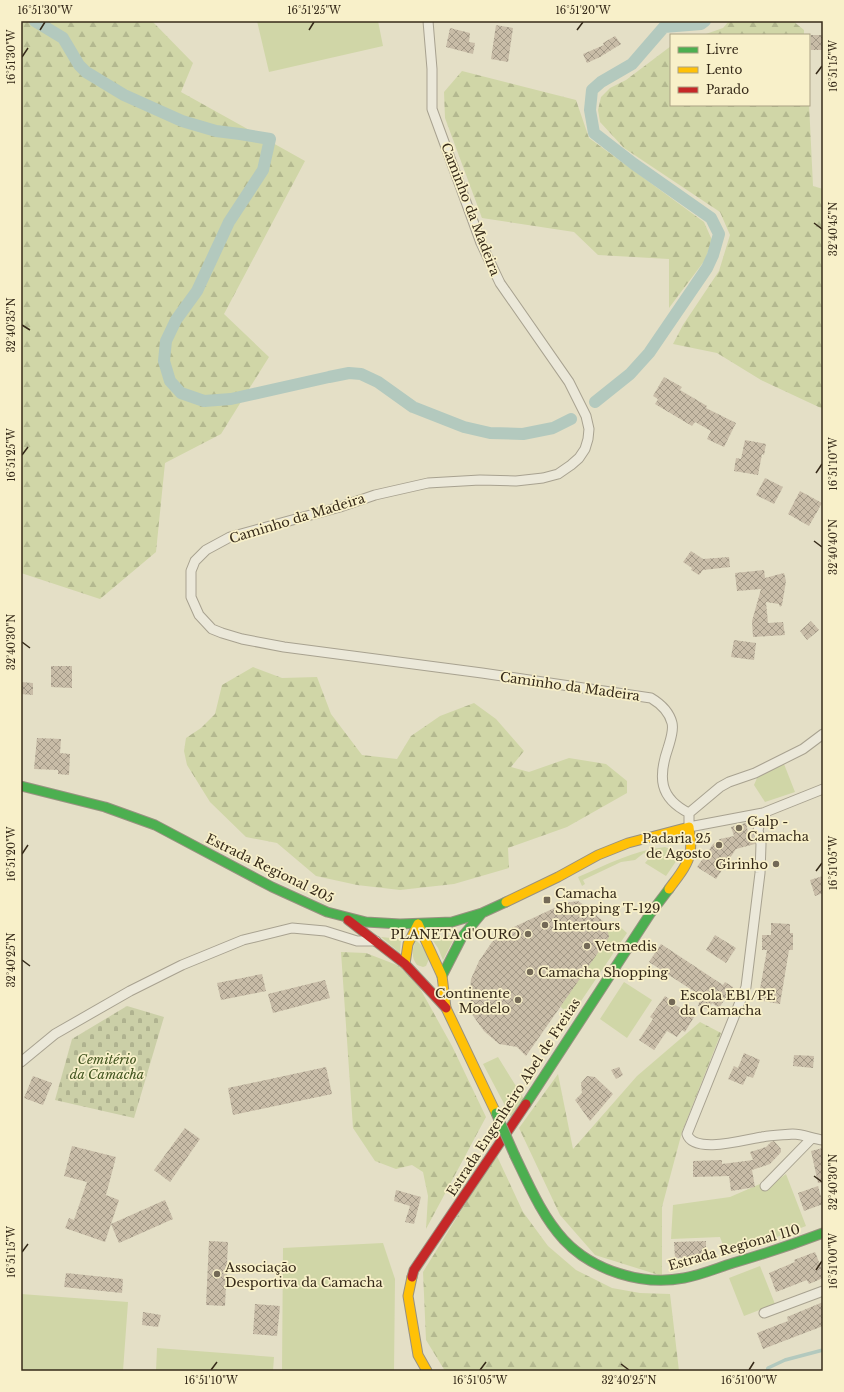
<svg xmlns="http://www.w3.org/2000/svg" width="844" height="1392" font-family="'Libre Baskerville',serif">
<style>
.green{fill:#d0d6a7}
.forest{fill:url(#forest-firs)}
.cemetery{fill:url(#cemetery-stones)}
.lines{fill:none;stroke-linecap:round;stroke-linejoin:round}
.stream{stroke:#b3c9be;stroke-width:3.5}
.canal{stroke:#b3c9be;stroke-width:12}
.building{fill:url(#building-cross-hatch)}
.street-casing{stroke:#a8a290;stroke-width:11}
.fast-casing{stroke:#989180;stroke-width:11}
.slow-casing{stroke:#989180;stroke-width:11}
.jam-casing{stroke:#989180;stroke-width:11}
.street{stroke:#ebe8d9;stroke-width:9}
.fast{stroke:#4caf50;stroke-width:9}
.slow{stroke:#ffc107;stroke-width:9}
.jam{stroke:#c62828;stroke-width:9}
.fast-bridge-casing{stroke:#989180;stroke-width:11;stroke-linecap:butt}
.fast-bridge{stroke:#4caf50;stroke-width:9}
.ticks{fill:none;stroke:#362a19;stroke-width:1.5}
.poi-dot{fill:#736956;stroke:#f8f0c9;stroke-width:1.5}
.labels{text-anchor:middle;stroke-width:3.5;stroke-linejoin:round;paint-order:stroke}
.street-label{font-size:13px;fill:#362a19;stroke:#f8f0c9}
.poi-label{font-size:13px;fill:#362a19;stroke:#f8f0c9;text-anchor:start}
.park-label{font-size:13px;font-style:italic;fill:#40531e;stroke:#f8f0c9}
.neatline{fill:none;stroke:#362a19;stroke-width:1.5}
.ticks-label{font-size:10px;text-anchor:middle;fill:#362a19}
</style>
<defs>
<pattern id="forest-firs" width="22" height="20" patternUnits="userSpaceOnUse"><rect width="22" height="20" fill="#d0d6a7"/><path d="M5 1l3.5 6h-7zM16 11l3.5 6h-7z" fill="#b3b88f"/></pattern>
<pattern id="cemetery-stones" width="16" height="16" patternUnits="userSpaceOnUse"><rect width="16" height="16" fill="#cbcfa7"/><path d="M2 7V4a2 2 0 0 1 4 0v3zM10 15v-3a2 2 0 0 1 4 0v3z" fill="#afb28f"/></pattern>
<pattern id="building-cross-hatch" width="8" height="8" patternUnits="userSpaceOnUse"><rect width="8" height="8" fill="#c8bca7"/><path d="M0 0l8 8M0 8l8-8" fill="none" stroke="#a39987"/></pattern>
</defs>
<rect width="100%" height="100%" fill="#e4dfc6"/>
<path class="green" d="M257 21H378L383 46 269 72Z
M784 764 795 792 765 802 754 785 757 778Z
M665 847 675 851 679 857 666 876 645 863 650 857 644 853 635 860 621 862 583 880 585 884 582 886 578 877C606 865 634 850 665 847Z
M616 923 627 933 575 1010 565 1011 560 1006 605 924Z
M457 933 443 960 438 948 431 938 444 937Z
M381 937 401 939 400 953Z
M416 940 422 946 429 959 426 966 423 967 417 965C411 957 412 950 416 940Z
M624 982 652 1000 627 1038 600 1019Z
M498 1057 524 1099 511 1117 483 1064Z
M786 1174 806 1226 727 1256 720 1237 671 1239 673 1205 730 1197 760 1184 765 1189Z
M383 1243 395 1279 394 1371H282L283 1248Z
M760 1266 775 1304 744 1316 729 1278Z
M21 1294 128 1302 123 1371H21Z
M157 1348 274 1357 273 1371H156Z"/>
<path class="forest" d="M21 21H152L193 63 181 92 305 161 224 314 269 357 221 434 165 463 156 552 100 599 21 573Z
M729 21H793L804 30V35H703L723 28Z
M671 46V105H809V103L813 186 823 189V409L761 380 717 353 673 344 683 325 719 271 730 235 720 212 624 148 600 122 598 110 601 97 610 88 626 80Z
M462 71 576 100 589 138 704 222 712 240 705 260 669 308V259L598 255 574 232 482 218 445 118 444 92Z
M253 667 282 678 317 677 331 714 362 755 397 759 411 736 440 716 474 703 496 719 524 751 511 767 529 772 569 758 606 764 627 781V793L567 827 508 848 509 868 454 884 400 890 357 885 316 876 277 843 246 837 210 802 187 765 184 751 186 738 201 728 215 714 222 685Z
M341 952 366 953 397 965 417 983 452 1046 486 1117 426 1229 428 1196 423 1172 412 1165 396 1169 375 1161 353 1128Z
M700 1022 721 1033 682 1132 662 1207V1276L595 1255 560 1215 519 1128 558 1074 573 1149 637 1076Z
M496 1154 523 1212 548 1246 576 1270 612 1288 640 1293 670 1294 679 1371H445L426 1340 423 1272Z"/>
<path class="cemetery" d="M127 1006 164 1017 134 1118 55 1100 72 1039Z"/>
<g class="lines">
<path class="stream" d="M767 1371 768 1368 785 1360 823 1350"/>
<path class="canal" d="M35 21 63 38 79 65 86 72 124 95 182 121 216 131 240 134 270 139 263 170 229 222 197 291 176 320 166 341 164 361 170 381 181 393 204 401 231 399 329 377 349 373 361 374 378 382 413 407 464 427 490 433 523 434 553 428 571 419
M595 402 630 374 649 353 707 268 713 255 719 234 711 218 634 164 594 133 590 110 592 90 601 82 632 64 664 27 701 24 705 21"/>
</g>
<path class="building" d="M496 25 513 28 508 62 491 59Z
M450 28 470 33 469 42 475 43 473 54 446 47Z
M811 35H823V50H811Z
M615 36 621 44 600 57 587 63 583 54 604 45 603 43Z
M664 377 682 387 680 390 707 406 706 408 736 423 724 447 707 439 711 431 695 422 692 426 655 404 658 399 653 396Z
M745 440 766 444 764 455 762 454 758 475 734 471 736 458 741 459Z
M765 478 783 487 774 504 756 495Z
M800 491 822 503 809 526 788 514Z
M691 551 703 559 729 557 730 567 703 570 699 575 691 570 692 568 683 562Z
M764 570 765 578 784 573 786 581 782 605 780 607 779 604 766 602 768 623 783 622 785 635 753 637 752 621 761 589 737 591 735 573Z
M811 621 819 630 807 640 800 631Z
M734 640 756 643 754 660 731 657Z
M51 666H72V688L51 687Z
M21 682 33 683V695L21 694Z
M37 738 61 739 60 753 70 754 69 775 58 774V770L34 769Z
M746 823 748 832 752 831 755 844 736 849 716 879 697 867 713 844 720 839 734 836 731 827Z
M823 876V893L815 896 810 880Z
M578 901 587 907 606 924 609 937 526 1056 517 1047 499 1044 484 1031 471 1013 470 992 471 979 479 961 492 942 501 933 565 903Z
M771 923 790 924V933H793V950H789L780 1004 758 1000 767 950H762V935H771Z
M715 935 736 948 726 963 706 950Z
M661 944 723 985 725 982 733 987 719 1008 712 1003 709 1010 698 1006 701 996 649 962Z
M262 974 266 991 221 1000 217 983Z
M325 980 330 998 273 1013 268 994Z
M665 996 672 1001 671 1002 694 1017 685 1032 682 1030 677 1037 667 1031 654 1050 639 1040 653 1019 650 1017Z
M744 1053 760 1060 753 1078 747 1076 743 1085 728 1079 734 1066 738 1068Z
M794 1055 814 1056 813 1068 793 1066Z
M326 1067 332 1094 233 1115 228 1088Z
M619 1067 623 1075 616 1079 611 1070Z
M33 1076 52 1083 43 1105 24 1098Z
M587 1076 595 1077 613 1094 590 1121 575 1100 582 1093 581 1083Z
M185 1128 200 1139 170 1182 154 1170Z
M774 1141 781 1149V1152L770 1164 752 1170 755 1187 731 1191 729 1176 693 1177V1161L722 1160V1164L753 1160 750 1152 766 1147 771 1142Z
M72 1146 116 1157 106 1195 119 1200 105 1242 65 1228 69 1218 74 1220 87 1182 64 1176Z
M823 1148V1183H818L811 1151Z
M818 1186 823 1204 804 1211 798 1193Z
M396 1190 421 1197 414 1224 405 1222 410 1206 394 1201Z
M165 1200 173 1219 119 1243 111 1224Z
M209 1241 228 1242 225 1306 206 1305Z
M706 1241V1256L675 1258 674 1242Z
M815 1252 823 1272V1278L809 1284 807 1280 776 1292 769 1273 795 1262 794 1260Z
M66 1273 123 1279 122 1293 64 1287Z
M823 1302V1326L763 1349 757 1333 788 1321 787 1317Z
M255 1304 280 1306 277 1336 253 1334Z
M143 1312 161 1315 158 1327 142 1325Z"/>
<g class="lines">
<g class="street-casing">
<path id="street" d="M428 21 432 69V109L481 243 500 283 569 382 586 416 589 429 588 439 585 449 579 458 571 465 558 474 543 478 516 481 480 480 428 483 375 495 340 507 230 537 206 550 195 561 191 571V597L199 615 212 629 222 633 242 639 284 647 482 673 651 698C661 704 669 711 672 723 674 731 670 741 668 748 658 777 659 798 689 813
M823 734 803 749 755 773 729 782 720 787 689 813V827L763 813 823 789
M763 813 758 830 761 844 760 873 746 987 687 1134C694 1155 747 1139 762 1137 772 1135 783 1135 793 1134 803 1134 813 1139 823 1140
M21 1062 55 1034 130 991 182 965 243 940 292 928 325 931 357 941H376
M765 1186 812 1138
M764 1313 823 1291"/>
</g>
<g class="fast-casing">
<path id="fast" d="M21 786 105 807 155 825 272 887 327 912 366 922 400 924 452 922 482 913 506 902
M442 976 462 937 482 913
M526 1104 650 914 669 889
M515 1156C529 1185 542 1216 564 1240 593 1271 643 1286 684 1278 701 1275 717 1268 733 1263 764 1254 794 1244 823 1233"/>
</g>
<g class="slow-casing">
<path id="slow" d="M506 902 558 877 598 855 628 843 689 827C690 836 692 844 690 853 688 866 676 879 669 889
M418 924 442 976 446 1008 496 1113
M405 964 408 944 418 924
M412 1277 408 1296 418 1355 427 1371"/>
</g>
<g class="jam-casing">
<path id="jam" d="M348 920 405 964 446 1008
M412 1277 414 1270 526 1104"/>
</g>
<use href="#street" class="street"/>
<use href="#fast" class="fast"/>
<use href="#slow" class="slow"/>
<use href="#jam" class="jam"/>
<g class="fast-bridge-casing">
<path id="fast-bridge" d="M496 1113 515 1156"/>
</g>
<use href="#fast-bridge" class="fast-bridge"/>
</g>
<path class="ticks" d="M40 30 45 22M309 30 314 22M577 30 583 22M22 57 28 48M816 74 822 66M814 223 822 229M22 325 30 330M22 455 28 447M816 473 822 464M814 541 822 547M22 642 30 648M22 854 28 845M816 871 822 863M22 960 30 966M814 1176 822 1182M22 1252 28 1244M816 1270 822 1261M621 1364 629 1370M211 1370 217 1362M480 1370 486 1362M749 1370 754 1362"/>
<g class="poi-dot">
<circle cx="739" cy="828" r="4"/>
<circle cx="719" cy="845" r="4"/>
<circle cx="776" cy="864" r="4"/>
<rect x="543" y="896" width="8" height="8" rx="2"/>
<circle cx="545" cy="925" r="4"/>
<circle cx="528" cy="934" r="4"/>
<circle cx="587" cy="946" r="4"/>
<circle cx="530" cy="972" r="4"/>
<circle cx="518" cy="1000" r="4"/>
<circle cx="672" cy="1002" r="4"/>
<circle cx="217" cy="1274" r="4"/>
</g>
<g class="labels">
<g class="street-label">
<text transform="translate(471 209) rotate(69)" y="5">Caminho da Madeira</text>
<text transform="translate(297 518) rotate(-17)" y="5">Caminho da Madeira</text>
<text transform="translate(570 686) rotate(8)" y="5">Caminho da Madeira</text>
<text transform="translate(270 868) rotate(26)" y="5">Estrada Regional 205</text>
<text transform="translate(513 1097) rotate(-57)" y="5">Estrada Engenheiro Abel de Freitas</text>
<text transform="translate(734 1247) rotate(-16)" y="5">Estrada Regional 110</text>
</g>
<g class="poi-label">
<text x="747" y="826">Galp -<tspan x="747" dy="15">Camacha</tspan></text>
<text x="711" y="843" text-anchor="end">Padaria 25<tspan x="711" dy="15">de Agosto</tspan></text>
<text x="768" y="869" text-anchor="end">Girinho</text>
<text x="555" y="898">Camacha<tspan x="555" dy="15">Shopping T-129</tspan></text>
<text x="553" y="930">Intertours</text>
<text x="520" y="939" text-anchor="end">PLANETA d'OURO</text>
<text x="595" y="951">Vetmedis</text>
<text x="538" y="977">Camacha Shopping</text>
<text x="510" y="998" text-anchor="end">Continente<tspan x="510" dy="15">Modelo</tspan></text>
<text x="680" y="1000">Escola EB1/PE<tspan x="680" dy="15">da Camacha</tspan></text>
<text x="225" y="1272">Associação<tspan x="225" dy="15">Desportiva da Camacha</tspan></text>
</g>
<g class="park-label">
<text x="107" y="1064">Cemitério<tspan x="107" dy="15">da Camacha</tspan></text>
</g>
</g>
<rect width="844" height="1392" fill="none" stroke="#f8f0c9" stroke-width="44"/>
<rect x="670" y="34" width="140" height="72" fill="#f8f0c9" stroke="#aaa183"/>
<rect x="678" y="47" width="20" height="6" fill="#4caf50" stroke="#aaa183"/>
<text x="706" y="54" font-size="12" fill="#362a19">Livre</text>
<rect x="678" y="67" width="20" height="6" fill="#ffc107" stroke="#aaa183"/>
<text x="706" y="74" font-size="12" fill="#362a19">Lento</text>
<rect x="678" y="87" width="20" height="6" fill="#c62828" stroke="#aaa183"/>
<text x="706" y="94" font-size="12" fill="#362a19">Parado</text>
<rect x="22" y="22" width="800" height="1348" class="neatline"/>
<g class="ticks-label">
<text x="45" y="14">16°51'30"W</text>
<text x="314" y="14">16°51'25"W</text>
<text x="583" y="14">16°51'20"W</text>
<text transform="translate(11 57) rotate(-90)" y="4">16°51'30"W</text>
<text transform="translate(833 66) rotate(-90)" y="4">16°51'15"W</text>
<text transform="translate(833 229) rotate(-90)" y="4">32°40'45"N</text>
<text transform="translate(11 325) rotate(-90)" y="4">32°40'35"N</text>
<text transform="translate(11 455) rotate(-90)" y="4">16°51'25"W</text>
<text transform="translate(833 464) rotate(-90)" y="4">16°51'10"W</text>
<text transform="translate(833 547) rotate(-90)" y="4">32°40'40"N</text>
<text transform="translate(11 642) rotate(-90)" y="4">32°40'30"N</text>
<text transform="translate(11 854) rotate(-90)" y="4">16°51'20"W</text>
<text transform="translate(833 863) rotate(-90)" y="4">16°51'05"W</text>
<text transform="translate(11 960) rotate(-90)" y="4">32°40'25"N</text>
<text transform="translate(833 1182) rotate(-90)" y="4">32°40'30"N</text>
<text transform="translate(11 1252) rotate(-90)" y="4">16°51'15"W</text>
<text transform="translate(833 1261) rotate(-90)" y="4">16°51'00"W</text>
<text x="211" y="1384">16°51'10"W</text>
<text x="480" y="1384">16°51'05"W</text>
<text x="629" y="1384">32°40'25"N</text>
<text x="749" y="1384">16°51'00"W</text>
</g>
</svg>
